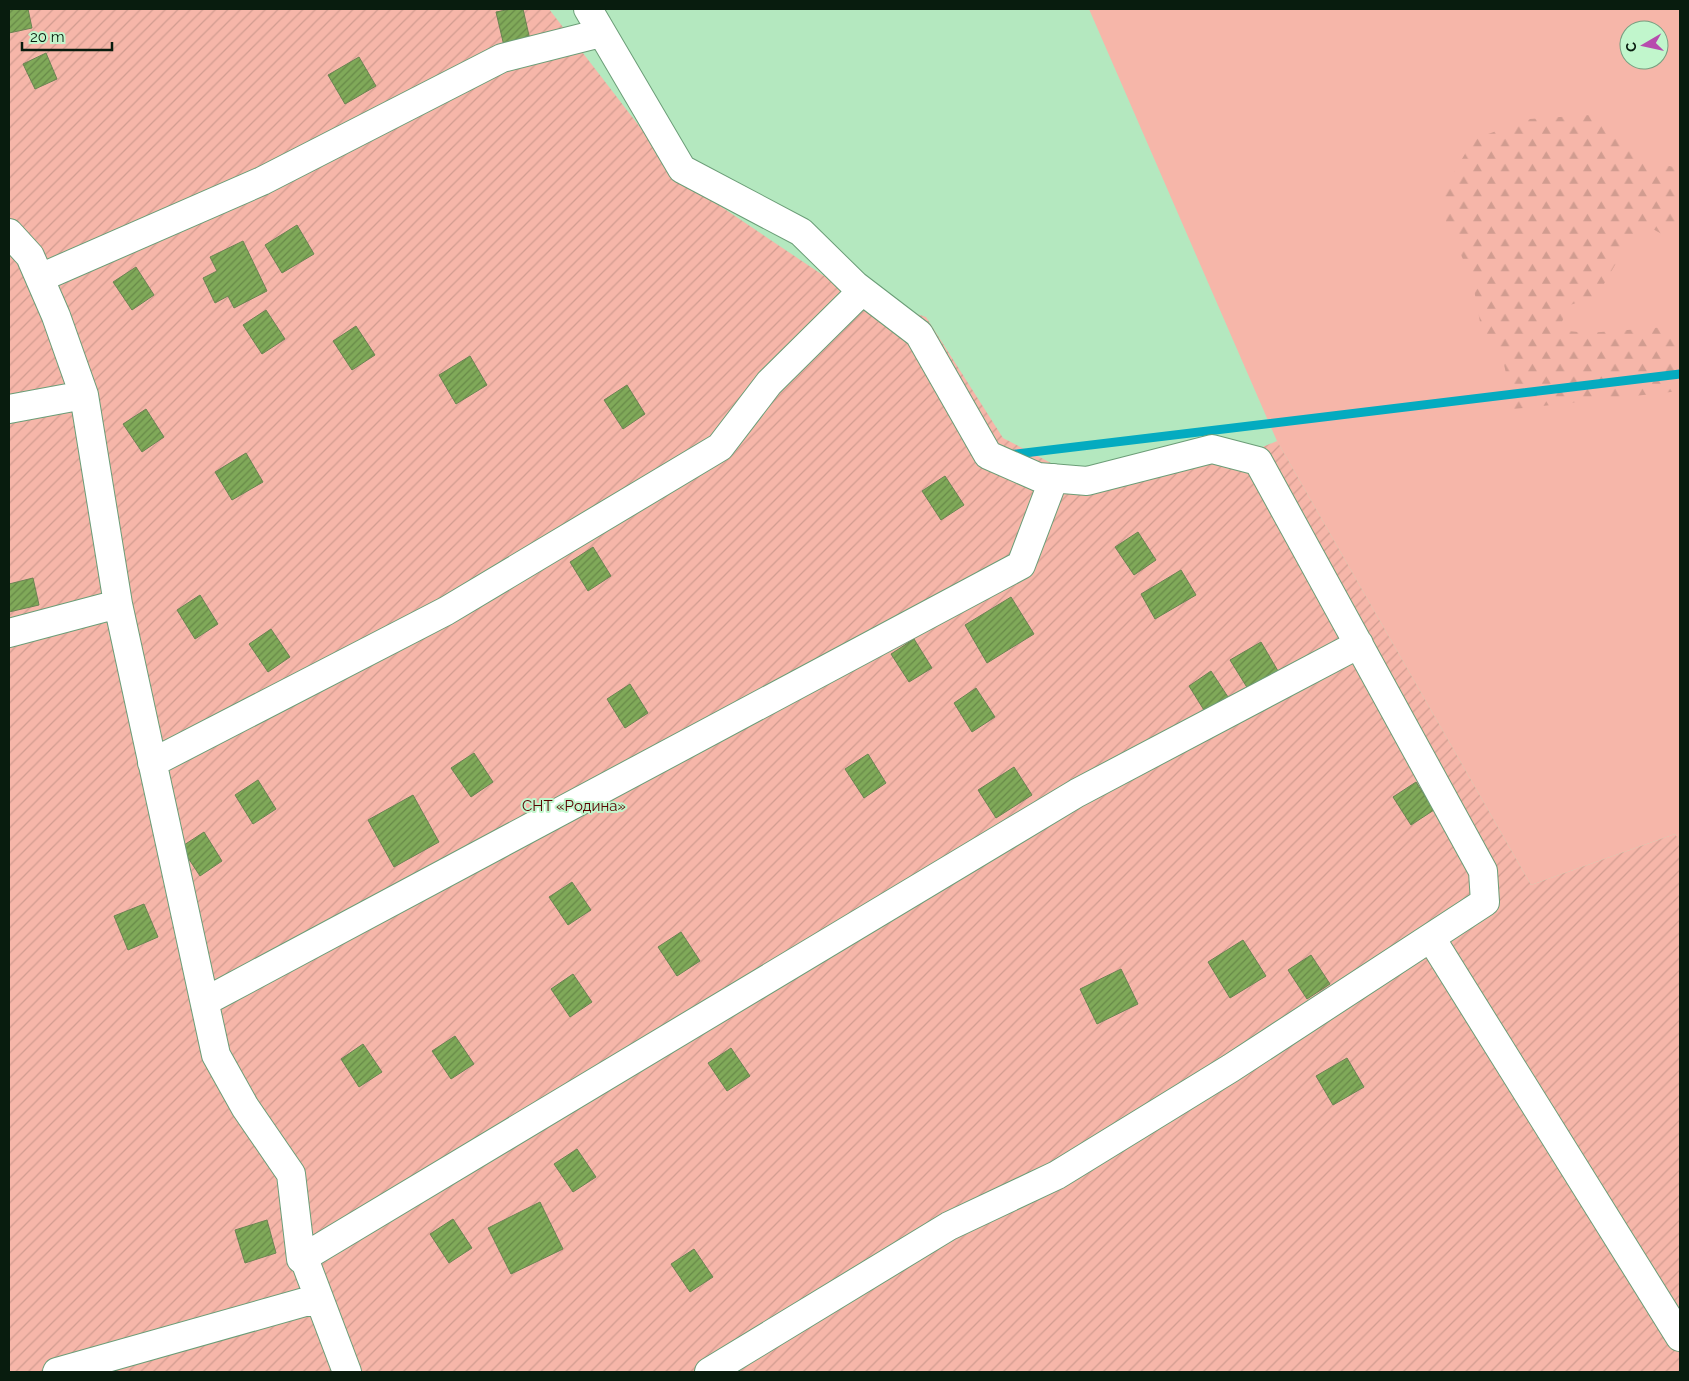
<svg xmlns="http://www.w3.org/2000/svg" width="1689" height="1381" font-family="Raleway,sans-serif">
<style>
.grass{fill:#f6b6a9;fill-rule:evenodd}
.forest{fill:url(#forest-firs)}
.garden{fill:url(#garden-furrows)}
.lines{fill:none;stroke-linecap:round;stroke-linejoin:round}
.stream{stroke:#04abc0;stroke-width:9}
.building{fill:url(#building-hatch);stroke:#6b8453}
.minor-casing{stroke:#6b9d77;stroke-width:30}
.minor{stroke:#fff;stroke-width:28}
.labels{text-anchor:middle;stroke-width:4;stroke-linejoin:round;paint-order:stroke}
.park-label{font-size:15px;fill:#590200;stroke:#c1f6cc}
</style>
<defs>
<pattern id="forest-firs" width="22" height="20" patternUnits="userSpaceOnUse" patternTransform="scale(1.25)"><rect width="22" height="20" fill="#f6b6a9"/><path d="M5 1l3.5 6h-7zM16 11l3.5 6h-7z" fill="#d19c90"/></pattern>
<pattern id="garden-furrows" width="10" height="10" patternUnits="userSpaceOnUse" patternTransform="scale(1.25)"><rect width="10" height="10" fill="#f6b6a9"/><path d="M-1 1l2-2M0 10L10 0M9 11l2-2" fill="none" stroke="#d19c90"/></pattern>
<pattern id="building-hatch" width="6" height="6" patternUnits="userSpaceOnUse" patternTransform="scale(1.25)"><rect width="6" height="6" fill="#80a959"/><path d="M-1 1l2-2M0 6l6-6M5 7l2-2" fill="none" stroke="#678948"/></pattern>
</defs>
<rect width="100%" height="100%" fill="#b4e8bf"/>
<path class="grass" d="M1089 9H1680V842L1675 834 1531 885 1277 441ZM1629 30H1659V60H1629Z"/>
<path class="forest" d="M1590 115 1658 164 1680 168V244L1640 222 1597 296 1570 305 1558 330 1588 333 1680 326V391L1514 409 1503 360 1483 338 1472 279 1446 222 1442 192 1474 139 1530 119Z"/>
<path class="garden" d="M9 9H549L680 179 845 290 926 317 1003 438 1095 486 1232 460 1277 441 1531 885 1675 834 1680 842V1372H9Z"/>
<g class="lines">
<path class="stream" d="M1008 455 1680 374"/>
</g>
<path class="building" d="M9 9H28L32 28 9 33Z
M511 9H523L530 40 504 46 496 12Z
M46 53 57 79 35 89 23 64Z
M359 57 376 86 345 104 328 75Z
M297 225 314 254 282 273 265 245Z
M243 241 267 291 234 308 228 296 215 303 203 278 217 271 210 257Z
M136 267 154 295 132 310 113 282Z
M266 310 285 339 262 354 243 325Z
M356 326 375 355 352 370 333 341Z
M470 356 487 385 456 404 439 375Z
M627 385 645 414 623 429 604 400Z
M146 409 164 437 142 452 123 424Z
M246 453 263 482 232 500 215 472Z
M945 476 964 505 941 520 922 491Z
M1138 532 1156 560 1134 575 1115 547Z
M593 547 611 576 588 591 570 562Z
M1181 570 1196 595 1155 619 1141 594Z
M33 578 39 605 9 612V584Z
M200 595 218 624 195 639 177 610Z
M1011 597 1034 634 987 663 965 625Z
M271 629 290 657 268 672 249 644Z
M914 639 932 668 909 682 891 654Z
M1261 642 1278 671 1248 689 1230 660Z
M1211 671 1230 700 1207 715 1189 686Z
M630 684 648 713 625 728 607 699Z
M976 688 995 717 972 732 954 703Z
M474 753 493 782 471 797 451 768Z
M868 754 886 783 864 798 845 769Z
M1014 767 1032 795 996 818 978 790Z
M258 780 276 809 253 824 235 795Z
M1416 782 1434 810 1411 825 1393 797Z
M413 795 439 842 394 867 368 820Z
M204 832 222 861 200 876 181 847Z
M572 882 591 910 568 925 549 897Z
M144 904 158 937 128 950 114 916Z
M681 932 700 961 677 976 658 947Z
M1243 940 1266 976 1230 998 1208 962Z
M1311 955 1330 984 1307 999 1288 970Z
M1121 969 1138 1004 1097 1024 1080 989Z
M573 974 592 1002 570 1017 551 989Z
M455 1036 474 1064 451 1079 432 1051Z
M363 1044 382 1072 359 1087 341 1059Z
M731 1048 750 1076 727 1091 708 1063Z
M1347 1058 1364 1087 1333 1105 1316 1076Z
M577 1149 596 1177 573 1192 554 1164Z
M540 1202 563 1249 511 1274 488 1228Z
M453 1219 472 1248 449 1263 430 1234Z
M267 1220 276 1253 245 1263 235 1230Z
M694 1249 713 1277 690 1292 671 1264Z"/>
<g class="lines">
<g class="minor-casing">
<path id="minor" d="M588 9 682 169 801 232 855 285 919 334 988 455 1038 477 1087 481 1212 449 1258 461 1483 871 1485 902 1231 1068 1057 1175 949 1226 709 1372
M9 233 30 256 56 316 84 395 118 604 216 1055 245 1107 291 1174 301 1259
M40 278 262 181 502 58 601 33
M9 409 84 395
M9 633 118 604
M152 763 446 611 720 447 769 383 862 291
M1431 938 1680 1337
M206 1001 1021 565 1054 478
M57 1372 319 1298
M347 1372 305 1261 301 1259 1077 793 1359 644"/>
</g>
<use href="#minor" class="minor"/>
</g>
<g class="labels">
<g class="park-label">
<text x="574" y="811">СНТ «Родина»</text>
</g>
</g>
<rect width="1689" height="1381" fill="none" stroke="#081c0e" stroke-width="20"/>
<g transform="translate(1644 45) rotate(261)"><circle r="24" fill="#c1f6cc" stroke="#779f80"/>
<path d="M0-4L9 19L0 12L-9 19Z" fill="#b74cae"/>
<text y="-8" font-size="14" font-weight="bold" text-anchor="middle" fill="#081c0e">С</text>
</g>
<path d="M22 42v8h90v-8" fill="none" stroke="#081c0e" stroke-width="2.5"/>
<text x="30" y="42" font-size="15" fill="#081c0e" stroke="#c1f6cc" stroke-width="4" paint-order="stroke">20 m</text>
</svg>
